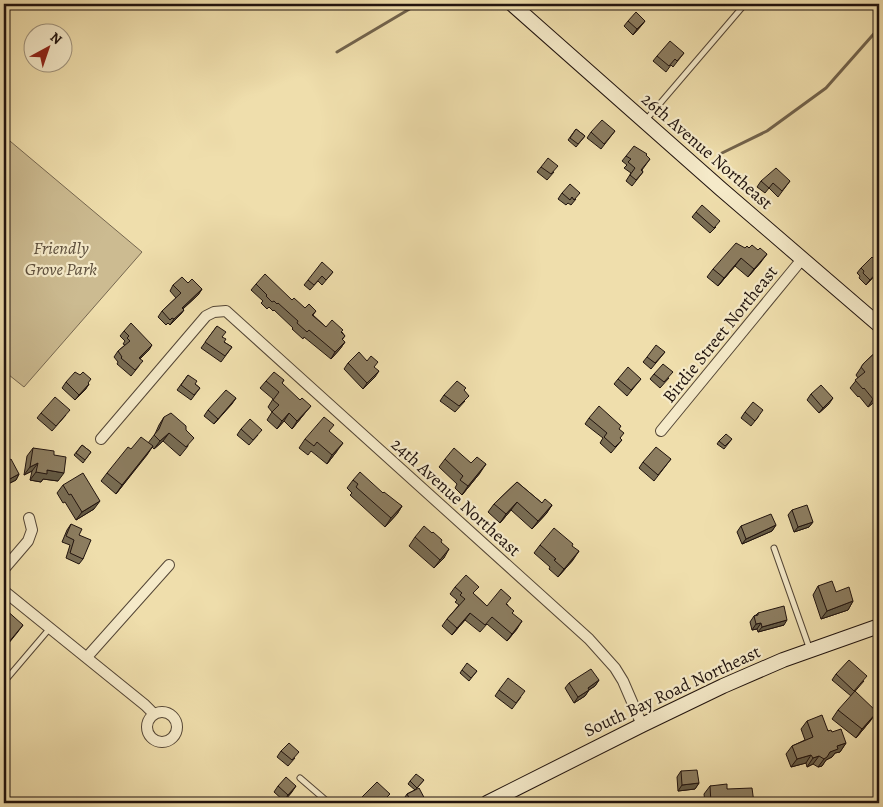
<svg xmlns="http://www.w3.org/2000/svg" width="883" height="807" font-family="Alegreya,serif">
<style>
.green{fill:#ccbb91;stroke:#766750}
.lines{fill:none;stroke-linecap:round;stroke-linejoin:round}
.stream{stroke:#72634c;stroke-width:3}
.lane-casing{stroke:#544636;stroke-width:7}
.street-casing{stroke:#544636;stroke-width:12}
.secondary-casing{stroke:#20130e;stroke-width:16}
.lane{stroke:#f5eac9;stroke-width:5}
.street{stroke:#f5eac9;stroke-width:10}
.secondary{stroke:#f5eac9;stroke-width:14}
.wall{fill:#786c53;stroke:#20130e}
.shaded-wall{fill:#625843;stroke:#20130e}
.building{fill:#8c7d60;stroke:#20130e}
.labels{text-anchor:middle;stroke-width:4.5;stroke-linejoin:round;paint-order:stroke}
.street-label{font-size:18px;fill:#20130e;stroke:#f5eac9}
.park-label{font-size:18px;font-style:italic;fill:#5c4e3c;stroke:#f5eac9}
</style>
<rect width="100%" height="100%" fill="#efdeac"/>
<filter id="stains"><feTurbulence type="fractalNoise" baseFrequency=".004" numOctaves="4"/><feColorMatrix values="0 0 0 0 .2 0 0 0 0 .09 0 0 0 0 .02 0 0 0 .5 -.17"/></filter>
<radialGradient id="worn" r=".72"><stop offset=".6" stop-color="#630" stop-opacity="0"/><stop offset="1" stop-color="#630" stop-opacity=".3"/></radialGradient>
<path class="green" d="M4 136 142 252 24 387 4 371Z"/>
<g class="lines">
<path class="stream" d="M337 52 418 4
M720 154 767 131 826 88 879 28"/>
<g class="lane-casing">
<path id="lane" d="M645 121 745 4
M774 548 810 650
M4 682 50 628
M300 778 329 803"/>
</g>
<g class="street-casing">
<path id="street" d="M661 431 803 258
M101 439 206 316 214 312 226 311 589 639 615 668 623 681 642 725
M4 569 28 541 32 530 29 518
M4 591 145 705 154 714
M87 657 169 565
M147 727a15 15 0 1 1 30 0a15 15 0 1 1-30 0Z"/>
</g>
<g class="secondary-casing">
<path id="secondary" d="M512 4 721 189 879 325
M487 803 642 725 723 686 783 660 879 626"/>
</g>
<use href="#lane" class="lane"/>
<use href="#street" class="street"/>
<use href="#secondary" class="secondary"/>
</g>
<path class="wall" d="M628 21H645L641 26 633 35 624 26Z
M684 53 673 67 671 65 666 72 653 61 657 56Z
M576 129 585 136 576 147 568 140Z
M615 131 601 149 587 138 591 132Z
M646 155 650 159 642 170 643 172 632 186 626 181 631 173 624 168 627 165 622 161 626 156Z
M541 167 554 172 547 180 537 172Z
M761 181H790L778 197 769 188 765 193 757 187Z
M562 193 576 199 571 205 568 203 566 205 558 199Z
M696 212 716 227 710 233 692 217Z
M745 248 758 250 761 262 748 277 735 266 718 286 707 277 713 269Z
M879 264V271L866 285 859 278 860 276 857 273 861 268Z
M333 272 322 285 318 281 310 290 304 285 308 280Z
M256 284 292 300 305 308 316 311 313 315 326 327 342 332 345 336 342 340 345 342 340 349 331 359 304 337 303 339 292 329 293 328 274 310 273 311 269 307 267 309 261 303 263 301 251 290Z
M173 285 202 289 198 295 183 309 184 310 180 315 170 325 168 323 166 325 158 317 162 311 176 298 170 291Z
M217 326 224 342 232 347 221 362 201 348Z
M124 331 149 350 140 359 139 366 131 376 117 364 118 362 114 357 118 351 125 345 123 344 125 341 120 336Z
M879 349V373L877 375 878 376 874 382 877 400 868 407 859 396 858 397 850 388 858 378 856 375 864 363Z
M665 352 651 369 643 362 647 357Z
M367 361 374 367 375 377 363 389 344 369 348 363Z
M654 374 669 378 660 388 650 379Z
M188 375 195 384 200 388 191 400 177 390Z
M618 379H641L627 396 614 384Z
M284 380 282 383 305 413 292 429 284 421 277 429 267 420 272 412 268 407 273 399 260 388 266 381Z
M66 382 88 383 89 384 85 390 75 400 62 388Z
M811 394 829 404 819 413 807 400Z
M444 395 465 401 455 412 440 401Z
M236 398 214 424 204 416 208 410Z
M745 412 759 416 751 426 741 418Z
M41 413 66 415 52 431 37 418Z
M164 417 186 430 188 446 180 456 163 441 154 449 152 447 116 494 101 481 107 473 131 449 148 443 155 434 159 425Z
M589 418 619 429 620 438 622 440 611 453 600 443 603 438 585 424Z
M241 429 258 435 249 445 237 435Z
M329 431 337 451 327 464 311 451 308 455 299 448 305 439Z
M732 439 724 449 717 444 719 441Z
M82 445 91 452 83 463 74 455Z
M33 448 54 455 58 481 43 479 41 482 30 480 32 471 24 475 27 456Z
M445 459 480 473 462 495 455 488 457 484 439 467Z
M671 459 654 481 639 468 643 462Z
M4 463 19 474 16 480 4 486Z
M353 480 402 506 397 514 385 527 350 495 352 493 347 488Z
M517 482 542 503 552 505 546 514 532 529 511 510 500 523 488 512 494 504Z
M63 485 94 509 76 520 65 502 63 503 57 493Z
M792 510 813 522 809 527 794 532 788 515Z
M71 524 79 535 83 559 79 564 66 558 70 545 62 542 67 530Z
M776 525 772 531 742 544 737 532 741 526Z
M432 533 441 542 444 558 434 568 409 546 415 537Z
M540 545 573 560 558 577 549 569 550 567 534 553Z
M878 547 879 551V567L874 552Z
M818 586 836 592 853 601 848 610 821 619 813 595Z
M455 587 474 594 487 606 507 604 512 613 517 629 507 641 487 624 480 632 465 620 452 635 442 626 447 619 459 605 455 602 457 600 450 594Z
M758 613 784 625 758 632 757 629 752 630 750 622 754 616 756 615Z
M462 670 477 671 469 681 460 673Z
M836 674 864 681 851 696 832 680Z
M599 680 595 686 589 690 585 696 574 703 565 688 569 683Z
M499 690 521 697 512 709 495 696Z
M838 710 871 720 856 738 832 719Z
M807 721 832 732 846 743 840 752 835 753 832 757 826 760 822 766 818 767 813 764 807 767 806 763 791 767 786 754 792 746 805 740 801 729Z
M281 751 295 758 288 766 277 757Z
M681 771 699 783 695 789 678 791 677 777Z
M424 780 415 790 427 803H405L403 800 407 794 415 790 408 784 410 781Z
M278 786 292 792 284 801 274 792Z
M710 786 727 789 754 803H705L704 794Z"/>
<path class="shaded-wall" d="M645 21 641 26 633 35 637 29Z
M767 254 761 262 748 277 754 269Z
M741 258 735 266 718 286 724 278Z
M879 270V271L866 285 870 280Z
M202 289 198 295 178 313 182 308Z
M184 310 180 315 170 325 174 319Z
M345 342 340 349 331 359 335 352Z
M152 345 149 350 135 363 139 358Z
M379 371 375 377 363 389 367 383Z
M89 384 85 390 75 400 79 395Z
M879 395V396L877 400 868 407 873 399Z
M236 398 232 404 214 424 218 419Z
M833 398 829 404 819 413 823 408Z
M311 406 305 413 292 429 297 421Z
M289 413 284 421 277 429 282 421Z
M169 433 163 441 154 449 160 441Z
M343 443 337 451 327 464 332 455Z
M153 446 147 455 116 494 122 485Z
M38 463 32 471 24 475 30 467Z
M486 464 480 473 462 495 468 486Z
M47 470 64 473 58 481 43 479 41 482 30 480 36 472Z
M19 474 16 480 4 486 6 481Z
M100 501 94 509 76 520 82 512Z
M517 502 511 510 500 523 506 514Z
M552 505 546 514 532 529 538 521Z
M402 506 397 514 385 527 391 518Z
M813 522 809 527 794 532 798 527Z
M776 525 772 531 742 544 746 539Z
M449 549 444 558 434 568 440 560Z
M579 551 573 560 558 577 564 569Z
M853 601 848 610 821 619 827 611Z
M470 613 465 620 452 635 457 628Z
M787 620 784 625 758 632 762 627Z
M522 621 517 629 507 641 512 634Z
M761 623 757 629 752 630 756 624Z
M23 625 17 633 4 649V648Z
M599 680 595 686 584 693 588 688Z
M589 690 585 696 574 703 578 697Z
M877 712 871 720 856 738 862 729Z
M846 743 840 752 835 753 832 757 826 760 822 766 818 767 824 759 830 752 837 746Z
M811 755 806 763 791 767 797 759Z
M819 756 813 764 807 767 813 758Z
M699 783 695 789 678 791 682 785Z
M296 786 292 792 284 801 288 795Z"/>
<path class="building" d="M636 12 645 21 637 29 628 21Z
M670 41 684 53 677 61 675 59 669 66 657 56Z
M602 120 615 131 604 144 591 132Z
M576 129 585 136 578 144 570 138Z
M634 146 647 154 646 155 650 159 641 170 643 172 636 180 630 175 635 168 628 162 631 159 626 156Z
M548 158 558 166 551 174 541 167Z
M776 168 790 181 782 191 773 183 769 188 761 181Z
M570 184 580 193 574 200 572 197 570 200 562 193Z
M702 205 720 221 714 228 696 212Z
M736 243 745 248 747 246 749 248 752 245 758 250 760 248 767 254 754 269 741 258 724 278 713 269Z
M872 257 879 264V270L870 280 863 273 864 271 861 268Z
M322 262 333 272 326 280 322 276 314 285 308 280Z
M265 274 292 300 294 298 305 308 309 304 316 311 312 315 326 327 332 320 343 330 341 332 345 336 342 339 345 342 335 352 309 330 307 332 297 323 298 321 278 303 277 304 274 301 272 302 266 296 267 295 256 284Z
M182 277 188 283 192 279 202 289 182 308 184 310 174 319 172 318 170 320 162 311 181 293 173 285Z
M131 323 152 345 139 358 143 361 135 370 121 358 122 357 118 351 130 341 127 338 129 336 124 331Z
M217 326 226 332 222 337 226 339 224 342 232 347 225 356 205 342Z
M656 345 665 352 655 363 647 357Z
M879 349V371L876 374 878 376 873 381 879 389V395L873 399 864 388 863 389 855 380 865 372 861 367 864 363Z
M359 352 367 361 371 356 378 362 374 367 379 371 367 383 348 363Z
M663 364 673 372 664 382 654 374Z
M628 367 641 379 631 390 618 379Z
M75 372 80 375 83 372 91 379 88 383 89 384 79 395 66 382Z
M274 372 284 380 282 383 300 400 302 398 311 406 297 421 289 413 282 421 272 412 279 405 273 400 279 392 266 381Z
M188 375 197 381 195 384 200 388 194 395 181 385Z
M457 381 466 388 464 390 469 396 459 406 444 395Z
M821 385 833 398 823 408 811 394Z
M226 390 236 398 218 419 208 410Z
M55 397 70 410 56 426 41 413Z
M753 402 763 410 755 421 745 412Z
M599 406 621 426 619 429 624 433 620 438 622 440 615 447 604 437 607 433 589 418Z
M171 413 186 426V430L194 438 186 447 169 433 160 441 154 435 159 429 164 417Z
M324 417 334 425 329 431 343 443 332 455 317 442 314 446 305 439Z
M250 419 262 430 253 440 241 429Z
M726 434 732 439 725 446 719 441Z
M141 437 153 446 122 485 107 473 128 447 131 449Z
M82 445 91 452 85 460 76 453Z
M656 447 671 459 658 475 643 462Z
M33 448 54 451V455L66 457 64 473 47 470V474L36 472 38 463 30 467Z
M454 448 471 463 477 457 486 464 468 486 460 480 463 476 445 459Z
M11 459 19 474 6 481 5 478H4V463Z
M360 472 383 493 384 492 402 506 391 518 356 487 358 484 353 480Z
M83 473 100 501 82 512 71 494 69 495 63 485Z
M517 482 542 503 545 499 552 505 538 521 517 502 506 514 494 504Z
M807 505 813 522 798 527 792 510Z
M771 514 776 525 746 539 741 526Z
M71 524 82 529 79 535 91 540 83 559 70 553 74 540 66 536Z
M424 526 432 533 433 532 442 540 441 542 449 549 440 560 415 537Z
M554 528 573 544 572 546 579 551 564 569 554 560 556 559 540 545Z
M466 575 479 587 473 593 487 606 501 589 511 598 506 604 514 611 512 613 522 621 512 634 492 617 485 625 470 613 457 628 447 619 465 599 460 595 462 593 455 587Z
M832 581 836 592 849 587 853 601 827 611 818 586Z
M784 606 787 620 762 627 761 623 756 624 754 616 758 615V613Z
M4 608 23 625 4 648Z
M849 660 867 676 854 691 836 674Z
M467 663 477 671 471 678 462 670Z
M591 669 599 680 588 688 589 690 578 697 569 683Z
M508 678 525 691 516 703 499 690Z
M855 691 877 712 862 729 838 710Z
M822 715 828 731 831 730 832 732 841 729 846 743 837 746 838 749 830 752 827 757 824 759 819 756 813 758 811 755 797 759 792 746 813 737 807 721Z
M289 743 299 752 292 760 281 751Z
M697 770 699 783 682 785 681 771Z
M416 774 424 780 417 788 410 781Z
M286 777 296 786 288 795 278 786Z
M377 782 390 794 381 803H356Z
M727 784V789L752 788 754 803H711L710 786Z
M419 788 427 803H412L407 794Z"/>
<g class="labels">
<g class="street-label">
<text transform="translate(707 151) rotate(41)" y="6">26th Avenue Northeast</text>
<text transform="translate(720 334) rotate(-51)" y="6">Birdie Street Northeast</text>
<text transform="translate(456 497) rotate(42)" y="6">24th Avenue Northeast</text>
<text transform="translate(672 691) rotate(-25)" y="6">South Bay Road Northeast</text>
</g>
<g class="park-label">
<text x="61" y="254">Friendly<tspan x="61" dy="21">Grove Park</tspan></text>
</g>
</g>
<rect width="883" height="807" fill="none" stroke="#efdeac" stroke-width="20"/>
<rect x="5" y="5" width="873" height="797" fill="none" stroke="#20130e" stroke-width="2.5"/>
<rect x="10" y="10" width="863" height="787" fill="none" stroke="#20130e"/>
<g transform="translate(48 48) rotate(40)"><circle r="24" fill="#f5eac9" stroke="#a0947e"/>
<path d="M0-4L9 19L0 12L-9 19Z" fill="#8f2418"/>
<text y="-8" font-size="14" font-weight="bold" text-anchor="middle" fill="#20130e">N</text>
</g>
<rect width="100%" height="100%" filter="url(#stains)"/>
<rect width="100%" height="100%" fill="url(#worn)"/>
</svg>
